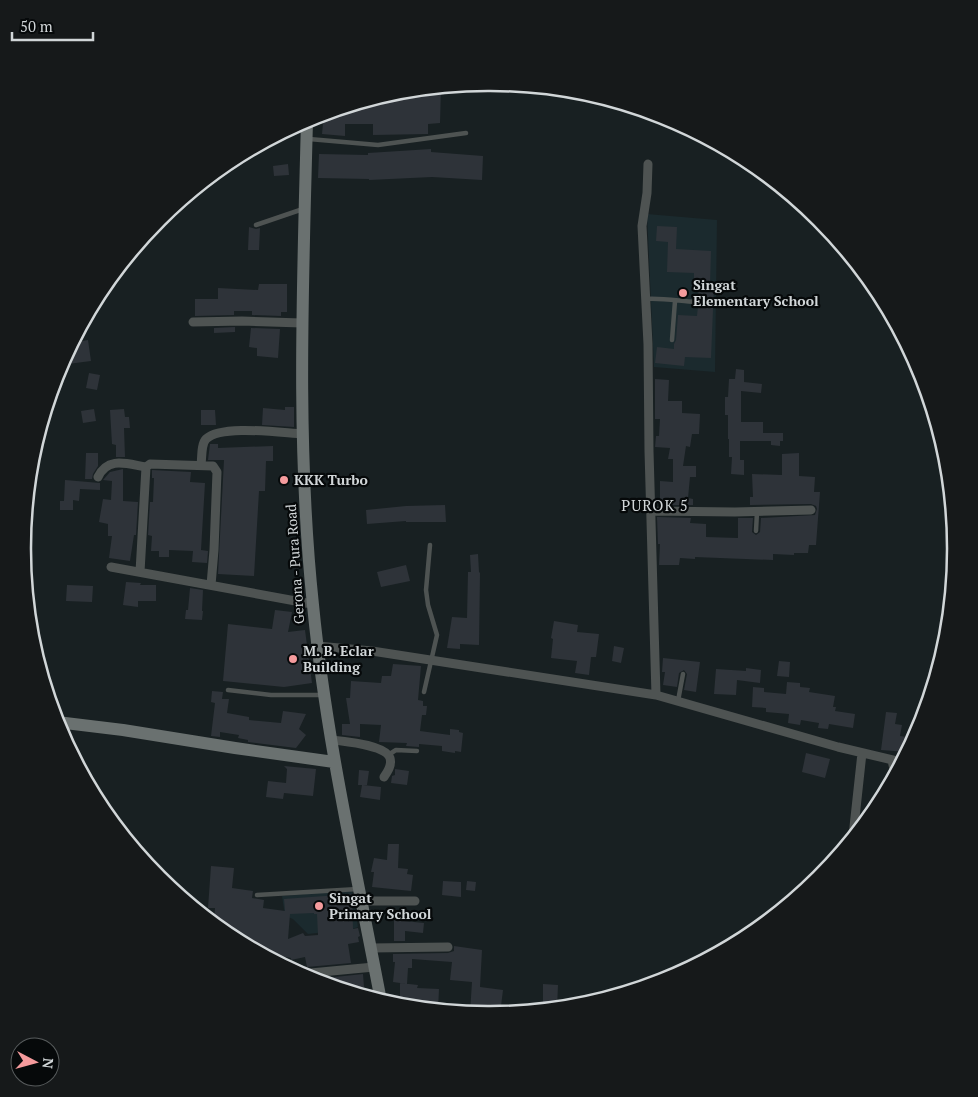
<svg xmlns="http://www.w3.org/2000/svg" width="978" height="1097" font-family="'PT Serif',serif">
<style>
.built{fill:#1b2a2e}
.building{fill:#2e3339;fill-rule:evenodd}
.lines{fill:none;stroke-linecap:round;stroke-linejoin:round}
.lane{stroke:#4e5352;stroke-width:4.5}
.street{stroke:#4e5352;stroke-width:9}
.secondary{stroke:#6a7170;stroke-width:12}
.poi-dot{fill:#f59b9d;stroke:#06090a;stroke-width:2}
.labels{text-anchor:middle;stroke-width:4.5;stroke-linejoin:round;paint-order:stroke}
.poi-label{font-size:14px;font-weight:bold;fill:#d1d6d8;stroke:#06090a;text-anchor:start}
.street-label{font-size:14px;fill:#d1d6d8;stroke:#06090a}
.neighbourhood-label{font-size:15px;letter-spacing:1px;fill:#d1d6d8;stroke:#06090a}
.rim{fill:none;stroke:#d1d6d8;stroke-width:2.5}
</style>
<rect width="100%" height="100%" fill="#182022"/>
<path class="built" d="M647 214 717 220 715 372 654 367Z
M352 890 358 927 352 929 308 934 293 919 285 916 282 896Z"/>
<path class="building" d="M441 87 440 123 428 124V134L373 135V124H345V136L322 134 324 113 398 91Z
M431 149V152L483 156 482 180 432 177 369 180V179L318 178 319 154 368 155V153Z
M288 164 289 175 274 176 273 166Z
M657 226 677 227 676 249 711 251 710 285H714L711 358 685 357 684 366 655 363 657 347 674 349V344L676 340 678 315 697 316 698 306 700 302 698 298 699 283H694V273L667 272 668 242 656 241Z
M249 227 256 229 260 228 259 250H248Z
M259 284H287V312H281V316L252 315V311H234V315L195 316V299H218V288L258 290Z
M235 327V332L214 333V328Z
M251 328 280 329 278 358 257 356V348L249 347Z
M88 340 91 361 60 365 72 343Z
M736 369 744 370V382L762 384 761 393 741 391V422H763V433H783V441H780V446L771 445V441H740V460H744V475L731 474 732 457H729V439H728V415H725V397H728L729 379H735Z
M89 373 100 375 97 390 86 388Z
M655 379 669 380 668 401H682V413L700 414 699 434H692L690 447 686 446 683 466H696V477H690L688 498 693 499V505H660V481L673 482V459H668L670 448 655 447 656 436H659L660 419H655Z
M285 407H294V427L262 425 263 408 285 410Z
M94 409 96 421 83 423 81 411Z
M124 409 125 417H129L130 428H124L125 457H116V445L112 444 110 410Z
M201 410H215L216 425H201Z
M210 444H218V448L273 446V461H266L265 491H259L254 576 218 574 224 460H208Z
M86 453H98V466L93 474 92 479H85Z
M799 453V476L815 477 814 492H820L816 545H809L808 553H794V555L773 554V560L695 557V559L680 558 679 565H659L660 544H658L657 517 691 518 690 523 706 524V537L738 538V518H753L752 532 756 535 760 532 761 518 815 515 817 509 816 506 811 504 750 505V497H753L752 474 782 475V454Z
M123 469V501L138 502 136 535H134L130 561 109 558 112 536H108V524L99 522 103 499 111 500 112 481 103 480 110 472Z
M152 470 191 472 190 482 205 483 201 550 208 551 207 563 192 562 193 551 169 550V557H159V551H151L152 536 148 535 150 502H153L154 478H152Z
M65 480 100 483V490L80 489 79 501 73 500V510H60V501H64Z
M445 505 446 522H406V521L367 524 366 510 406 506Z
M478 554 479 572 480 573 479 645 460 644V649L447 648 452 617 467 618 468 572H471L470 555Z
M406 565 410 581 381 587 377 572Z
M126 582 141 583 140 585H156V601H138V607L123 605Z
M67 585 93 586 92 602 66 601Z
M190 588 203 590 202 611H203L202 620 185 619 186 610H188Z
M275 610 292 612 288 632 305 630 312 683 284 687 223 681 228 624 272 629Z
M554 621 578 625 577 632 599 634 596 657H591L589 675 575 673 577 661 551 658 553 639 551 638Z
M614 646 624 648 621 663 612 661Z
M663 658 700 662 696 692 684 690 687 674 684 670 679 673 677 687 663 685 665 672H662Z
M779 661 790 662 789 677 777 676Z
M393 664 421 666 418 700 423 701V706H427L426 715H422L420 731 450 735V729L459 730V732L463 733 461 752 455 751V753L442 751V746L419 744V747L406 746 407 743 379 742 381 725 360 724V737L342 735V724H350L346 698H350L351 681 381 683 382 676H391Z
M746 668 761 670 760 683 737 680 736 695 714 694 716 669 746 671Z
M787 682 800 683V687L810 688 809 692 835 696 833 707H836L835 711 855 714 853 728 829 724 828 729 818 728 819 723 801 720 800 725 788 723 789 714 766 712V708L752 707 753 687 764 688V692L786 694Z
M212 691 223 692 222 699H229L227 713 249 717V720L281 723 283 711 306 714 299 729 306 735 296 748 248 742V740L238 738 239 735 220 732V737L211 736 215 703 211 702Z
M886 712 897 713 895 724 902 725 900 736 914 738 906 752 881 750Z
M806 753 830 759 825 778 802 772Z
M284 766 316 769 313 796 284 793 283 799 266 797 268 781 286 783 287 769Z
M395 769 409 771 407 785 391 783 392 776 395 775Z
M359 770 369 771 367 785H363L381 787 380 800 360 797 362 785H358Z
M388 844H399L398 868 408 869 407 874 413 875 411 891 372 887 374 872H371L374 858 387 860Z
M211 866 234 868 232 888 253 891 252 898 264 900 263 908 285 911 284 899 352 894 353 929 358 928 360 936 358 937 359 942 348 944 351 963 307 967 305 957 291 960V958L275 955 274 960 238 941 239 935 226 934 214 923 215 908H208ZM314 913V914H317L318 935 305 936 303 933 288 939 290 914Z
M443 881 461 882V897L442 895Z
M467 881 476 882 475 891 466 890Z
M394 920 424 923 423 933 405 931V941H394Z
M454 946 482 950 480 987 503 990 501 1006 492 1005 491 1015 470 1013 472 982 450 980 452 962 412 959V968H408L407 984 393 982 395 962H393V954L448 953 454 951Z
M363 974 364 987H362L363 995 317 981 316 979Z
M400 983 418 985 417 988 439 989 438 1010 409 1007V1002L400 1000Z
M543 984 558 985 557 1008 543 1010Z"/>
<g class="lines">
<path class="lane" d="M309 139 378 145 466 133
M256 225 303 209
M646 299C663 298 679 301 696 302
M672 340 675 301
M756 531 757 512
M228 690 271 695H322
M424 692 437 635 428 605 426 590 430 545
M678 701 683 674
M388 755 396 750 417 751
M257 895 358 889"/>
<path class="street" d="M648 164 647 193 642 226 648 344 649 451 656 695
M193 322 242 321 302 323
M201 465C202 458 201 444 206 439 221 424 282 433 303 434
M98 477C108 456 127 464 146 467
M651 511 735 512 811 510
M111 567 312 604
M140 572 146 467 150 464 213 466 217 472 214 550 211 585
M317 646 372 651 656 695 838 747 901 762
M331 740C343 741 386 745 390 758 392 765 388 771 384 777
M892 760 895 774
M853 836 862 753
M362 901H415
M371 948 448 947
M300 974 374 967"/>
<path class="secondary" d="M307 120C303 281 296 444 313 605 326 739 356 869 381 1001
M57 722 123 730 235 748 334 762"/>
</g>
<g class="poi-dot">
<circle cx="683" cy="293" r="5"/>
<circle cx="284" cy="480" r="5"/>
<circle cx="293" cy="659" r="5"/>
<circle cx="319" cy="906" r="5"/>
</g>
<g class="labels">
<g class="poi-label">
<text x="693" y="290">Singat<tspan x="693" dy="16">Elementary School</tspan></text>
<text x="294" y="485">KKK Turbo</text>
<text x="303" y="656">M. B. Eclar<tspan x="303" dy="16">Building</tspan></text>
<text x="329" y="903">Singat<tspan x="329" dy="16">Primary School</tspan></text>
</g>
<g class="street-label">
<text transform="translate(295 564) rotate(-94)" y="5">Gerona - Pura Road</text>
</g>
<g class="neighbourhood-label">
<text x="655" y="511">PUROK 5</text>
</g>
</g>
<path d="M0 0H978V1097H0ZM488 91H490A457 457 0 0 1 947 548V549A457 457 0 0 1 490 1006H488A457 457 0 0 1 31 549V548A457 457 0 0 1 488 91Z" fill="#16191a" fill-rule="evenodd"/>
<path class="rim" d="M488 91H490A457 457 0 0 1 947 548V549A457 457 0 0 1 490 1006H488A457 457 0 0 1 31 549V548A457 457 0 0 1 488 91Z"/>
<g transform="translate(35 1062) rotate(96)"><circle r="24" fill="#06090a" stroke="#575b5c"/>
<path d="M0-4L9 19L0 12L-9 19Z" fill="#f59b9d"/>
<text y="-8" font-size="14" font-weight="bold" text-anchor="middle" fill="#d1d6d8">N</text>
</g>
<path d="M12 32v8h81v-8" fill="none" stroke="#d1d6d8" stroke-width="2.5"/>
<text x="20" y="32" font-size="15" fill="#d1d6d8" stroke="#06090a" stroke-width="4" paint-order="stroke">50 m</text>
</svg>
